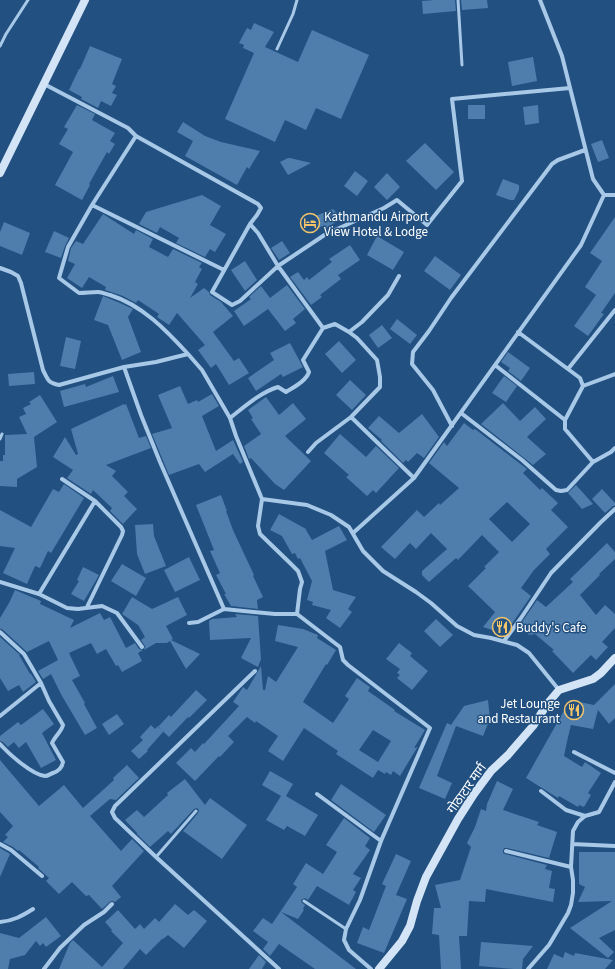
<svg xmlns="http://www.w3.org/2000/svg" width="615" height="969" font-family="'Source Sans 3','Noto Sans Devanagari',sans-serif">
<style>
.building{fill:#4f7dac;fill-rule:evenodd}
.lines{fill:none;stroke-linecap:round;stroke-linejoin:round}
.lane{stroke:#a8c8e7;stroke-width:3}
.street{stroke:#a8c8e7;stroke-width:4}
.secondary{stroke:#d2e4f6;stroke-width:8}
.labels{text-anchor:middle;stroke-width:3;stroke-linejoin:round;paint-order:stroke}
.poi-label{font-size:13px;fill:#fff;stroke:#225080;text-anchor:start}
.street-label{font-size:13px;fill:#fff;stroke:#225080}
</style>
<rect width="100%" height="100%" fill="#225080"/>
<path class="building" d="M434 0H455L456 11 423 14 422 1Z
M461 0H487L488 8 462 10Z
M254 23 274 32 265 47 298 62 312 30 369 55 341 119 316 108 306 130 285 120 275 142 225 119 254 53 243 48 244 45 239 43 247 28 251 30Z
M90 46 122 59 112 84 116 86 112 93 117 95 111 106 101 101 98 108 81 99 82 97 69 90 79 69H80Z
M533 57 537 81 512 86 508 62Z
M77 105 95 114 92 120 115 133 110 141 115 144 109 154 107 152 89 184 90 185 82 200 55 185 73 152 59 144 68 129 64 127Z
M468 105H485V119H468Z
M538 105 539 123 525 125 523 107Z
M183 122 205 136 221 142 260 151 249 169 247 167 237 185 185 156 193 141 177 132Z
M602 140 609 158 598 162 591 144Z
M425 143 454 172 436 190 406 161Z
M288 158H290L311 163 288 175 280 162Z
M355 171 368 181 357 196 344 186Z
M387 173 400 187 387 200 374 187Z
M503 179 519 185V190L514 200H510L496 195Z
M202 195 221 206 210 225 226 234 215 252 210 249 205 257 176 243 179 238 160 227 157 233 139 224 146 212Z
M333 209 342 218 325 229 322 226 311 233 300 219 310 213 313 217Z
M103 214 134 234 136 230 153 239 149 247 168 257 173 249 202 263 199 267 202 269 195 282 198 284 190 298 204 288 209 292 210 295 221 302 233 316 213 332 234 361 239 358 249 373 229 385 216 364 211 368 198 350 205 345 177 313 169 325 157 317 159 314 138 300 136 303 123 296 105 290 106 287 89 277 82 288 67 278 75 264 68 261 71 248 76 241 83 244Z
M615 217V293L601 313 604 314 588 336 574 326 596 295 585 287 602 261 590 253Z
M4 222 30 233 22 255 0 246V232Z
M54 231 69 238 65 246 61 258 45 252Z
M377 236 404 252 393 270 367 255Z
M282 241 290 253 279 260 271 248Z
M350 245 360 260 338 275 341 279 320 295 322 297 311 305 290 277 298 272 304 280 307 277 309 280 332 262 329 259Z
M435 256 461 275 450 290 424 271Z
M245 261 257 280 245 291 231 270Z
M287 285 305 309 293 319 296 323 285 331 268 309 244 326 234 311 251 299 249 297 261 286 270 298Z
M103 296 120 303 133 309 128 317 141 352 122 360 108 325 94 320Z
M397 319 417 335 410 344 390 329Z
M382 325 392 338 378 348 369 335Z
M66 337 81 341 75 369 60 366Z
M339 341 356 360 342 373 325 354Z
M290 343 303 367 283 377 281 374 256 391 248 378 274 360 270 353Z
M508 352 530 368 521 381 508 371 510 368 501 362Z
M34 372 35 384 9 386 8 374Z
M113 376 119 392 64 407 60 391 85 384 86 387Z
M504 376 517 386 506 402 492 393Z
M350 380 366 395 352 410 336 395Z
M180 386 188 404 197 400 198 402 212 394 219 406 202 416 216 451 233 440 234 442 243 462 240 464 233 454 205 472 199 464 169 475 152 434 172 428 158 395Z
M40 395 57 422 34 437 37 467 17 479V487L0 486V461H3V455H5V435L27 434 19 417 26 414 23 408 31 404 29 402Z
M266 397 279 415 293 403 306 419 285 436 311 461 284 490 275 484 251 458 249 459 244 446 261 434 251 419 253 418 248 410Z
M503 403 520 421 535 407 546 419 527 437 546 454 533 465 481 424Z
M124 404V405L126 404 139 438 146 436 151 448 106 465 116 471 112 476 128 492 124 496 137 509 123 524 110 511 112 508 93 490 91 494 67 478 73 470 53 457 65 437 76 455 78 454 71 429Z
M422 414 439 437 424 458 417 453 408 462 406 460 403 463 381 441 382 440 368 428 379 416 399 433Z
M464 423 473 430 475 429 527 469 523 473 540 490 542 488 558 503 551 510 568 527 546 549 550 554 534 570 521 588 531 596 505 634 483 627 495 612 468 586 486 568 484 567 499 552 482 535 458 560 456 558 429 582 422 575V571L447 549 431 533 416 549 410 543 395 559 381 547 417 510 424 517 439 503 440 505 459 488 429 463 444 442 447 446ZM507 502 530 524 512 542 489 519Z
M340 434 366 457 376 446 399 468 376 493 373 490 367 496 346 477 349 475 324 453Z
M64 484 84 498 51 553 48 551 40 568 35 566 27 584 3 573 15 548 0 546V510L31 527 53 489 59 492Z
M576 485 593 504 582 509 568 493Z
M602 489 615 503V506H613L605 513 592 499Z
M221 495 227 511H226L233 530 254 575 253 576 263 597 257 600 258 609 231 606 224 594H226L216 575 220 573 210 551 214 550 196 505Z
M279 514 306 529V530L312 540 339 526 347 540 325 551 333 590 356 597 348 609 352 612 340 628 326 618 331 610 312 605 313 602 307 600 312 581 300 558 298 559 295 553 292 554 282 536 270 530Z
M153 524 154 536 166 566 145 574 137 554 135 525Z
M607 543 615 552V559L599 574 600 575 580 595 596 615 605 605 615 614V628L602 642 608 647 596 660 591 655 573 673 552 651 554 650 535 634 529 635 520 625 537 600 546 607 573 582 570 579Z
M189 557 200 580 175 592 164 570Z
M122 564 146 578 136 596 111 581Z
M83 567 99 575 84 601 71 594 79 581 77 580Z
M15 590 22 593 41 601 40 604 74 620 70 628 100 613 104 620 110 617 126 648 135 643 139 649 143 650 138 653 142 661 122 672 118 665 116 666 106 649 97 654 91 643 69 653 80 676 72 680 85 703 84 704 97 728 85 735 62 696 51 674 43 679 38 671 58 660 49 641 27 652 2 629H0V618L9 603Z
M132 597 152 609 178 597 187 615 166 626 173 639 171 640 200 654 186 669 170 641 167 643H156L144 650 145 646 141 640 145 637 138 625 122 614Z
M235 614 258 616 261 659 258 667 241 658 251 638 210 640 209 621 212 619 237 617Z
M436 619 453 635 440 647 424 631Z
M278 625 303 629 318 635 317 638 336 650 327 665 326 664 303 702 333 723 349 699 345 696 357 678 370 687 368 691 395 710 394 711 425 730 414 748 418 747 417 748 400 776 393 771 391 775 386 772 385 774 378 770 373 778 336 754 338 751 304 728 283 761 268 751 278 736 256 721 255 723 247 717 228 736 234 742 220 757 219 756 195 781 176 763 191 748 195 752 203 743 204 744 239 706 233 702 243 687 247 690 261 666 263 690H265L268 676 276 682 298 647 275 641ZM373 730 391 741 378 762 359 750Z
M0 637 20 655H19L30 674H31L36 682 23 692 19 685 8 691 0 678Z
M399 643 412 653 410 656 428 671 412 690 397 678 400 675 397 673 400 669 386 659Z
M615 684V718L609 724 598 710 593 729 571 725 568 737 564 756 582 767 585 762 601 773 588 793 591 795 584 807 579 805 578 807 559 796 558 798 526 778 570 700 594 705Z
M196 690 207 700 189 718 188 717 169 737 158 727 169 715 171 717Z
M488 700 490 719 483 736 456 726 437 776 452 783 445 799 419 788 447 723 451 725 464 706Z
M43 709 54 724 42 733 56 760 41 768 26 742 19 748 14 742 8 747 3 742 0 741V736L18 722 21 725Z
M117 714 124 724 109 735 102 724Z
M151 725 155 729 158 726 163 732 147 750 148 751 139 759 131 751 143 740 140 737Z
M0 760 39 806 64 785 83 808 114 780 113 778 127 765 139 778 116 800 110 799 90 816 121 851 132 839 144 851 112 886 121 897 115 902 113 901H111L102 909 89 895 86 896 72 882 59 894 46 881 49 878 38 868 39 867 19 850 18 851 13 847 3 842 8 837 5 835 13 826 0 812Z
M270 771 293 784 286 796 318 815 305 836 287 826 284 830 266 820 281 796 262 785Z
M185 779 205 805 210 798 247 825 222 859 183 831 198 813 199 810 197 808 194 809 171 834 168 831 150 847 137 834V833L125 820 137 810 144 817 168 795 167 793Z
M497 781 513 789 503 810 539 822 537 825 557 832 549 858 507 848H504L503 851V853L505 854 547 865 545 869 552 871 549 888 555 889 553 902 486 889 485 902 469 901 467 936H459L461 969H441L439 935 432 934 434 908H441L435 885 460 880 471 847 467 843 475 827 481 809 486 811 487 804Z
M341 784 386 815 374 832 331 800Z
M344 818 370 838 365 846 370 850 353 874 361 878 353 890 356 892 349 905 317 886 308 900 305 898 301 900 302 903 305 905 303 909 304 910 298 919 281 912 356 969H315L279 944 270 956 263 949 268 942 253 931 263 918 272 924 297 887 293 884 306 863 323 874 337 852 326 845Z
M0 848 10 854 0 877Z
M579 852H615V930L599 938 614 952 608 958 570 928 612 901 578 902 585 887 579 884Z
M396 854 411 861 396 895 407 899 384 953 357 943 363 927 369 930 386 886 382 884Z
M175 904 188 915 194 910 207 921 184 948 168 935 163 939H162L146 955 140 949 123 969H59L70 943 73 940 102 967 123 943 111 931 112 930 105 922 118 910 135 929 140 924 144 929 155 918 159 922Z
M46 917 61 936 46 947 43 943 40 946 36 941 25 955 10 959 8 969H0V933L19 938Z
M481 942 533 946 523 959 522 969H514L479 966Z
M565 952 574 956 575 953 613 960 605 969H547L554 954 563 958Z
M259 955 266 962 262 969H249Z"/>
<g class="lines">
<path class="lane" d="M458 0 462 65
M0 46 6 34 28 0
M277 49 293 14 297 0
M0 439 2 434
M156 857 196 811
M304 901 346 929"/>
<path class="street" d="M540 0 562 56 593 179 604 195H615
M44 84 128 128 136 136 258 204 261 208 257 215 250 224 212 292 232 305 240 301 278 266 326 234 384 208 397 200 427 225 462 181 452 99 570 88
M136 136 92 205 68 247 59 278 79 293C85 293 92 292 98 292 102 292 106 294 110 295 142 305 166 330 188 354
M92 205 224 270
M250 224 258 233 278 266 323 328
M0 268 11 272 18 276 21 283 43 370C48 380 48 383 59 385L124 367 156 362 188 354 202 370 230 418 236 436 262 499 258 526 260 534 290 563 298 571 302 582 300 589 297 614
M349 332 362 322 388 295 399 276
M518 332 580 378 583 386 565 420V429L593 462
M495 365 565 420
M124 367 141 415 160 462 224 609
M568 369 615 310
M583 386 615 374
M461 413 522 460 556 490 561 491 567 490 593 462 611 452 615 448
M230 418C244 407 261 392 278 387L286 392C294 387 306 381 309 372L303 360 323 328 335 324 349 332 357 338 377 360 380 377V387L351 417 414 478
M452 426 433 390 412 364 413 352 429 331 451 298 552 164 558 160 585 150
M308 452 316 443 351 417
M62 479 95 501 121 527 123 531 122 535 87 607
M262 499 307 505 331 515 349 527 363 551 383 571 416 592 431 603 457 626 474 635 491 638 517 645 529 653 559 690
M353 533 414 478 581 245 604 195
M0 582 39 594 67 608 78 609 102 606 117 613 142 647
M39 594 95 501
M189 623 198 622 224 609 275 614H297L340 647 343 660 348 665 430 728 381 841 360 900 346 929 344 940 349 950 371 969
M0 632 24 654 41 683
M504 641 521 618 551 573 601 522 615 509
M255 671 115 806 112 812 115 818 156 857 279 969
M0 716 41 683 49 701 63 725C62 731 55 736 52 743L63 762C62 768 59 771 53 773 50 774 48 776 45 776 32 775 8 753 0 744
M574 752 615 773
M541 791 566 810 585 816
M317 794 381 841
M0 844 11 850 42 876
M572 844 615 846
M506 851 571 867
M0 922C13 921 22 916 33 909
M44 969 60 948 84 925 104 912 112 904
M528 969 549 945 568 913 571 905 573 893V880L571 867 573 831 578 822 585 816 599 812 615 782"/>
<path class="secondary" d="M0 173 85 0
M379 969 402 941 410 926 417 901 426 877 458 819 474 794 491 771 508 755 533 726 548 703 559 690 593 679 601 673 615 658"/>
</g>
<defs>
<g id="hotel-ring" transform="scale(1)"><circle r="9.5" fill="#225080" stroke="#f3c46a" stroke-width="1.5"/><path d="M-6-4.5h1.5V1H6V5H4.5V3h-9V5H-6ZM-4 0a1.8 1.8 0 1 1 3.6 0ZM.5 0V-2.5h3Q6-2.5 6 0Z" fill="#f3c46a"/></g>
<g id="restaurant-ring" transform="scale(1)"><circle r="9.5" fill="#225080" stroke="#f3c46a" stroke-width="1.5"/><path d="M-5-6h1v4h1v-4h1v4h1v-4h1v5L-1.5 .5V6h-2V.5L-5-1ZM5-6V6H3V1.5H1.5Q1.5-4 5-6Z" fill="#f3c46a"/></g>
</defs>
<g fill-rule="evenodd">
<use href="#hotel-ring" x="310" y="223"/>
<use href="#restaurant-ring" x="502" y="627"/>
<use href="#restaurant-ring" x="574" y="710"/>
</g>
<g class="labels">
<g class="poi-label">
<text x="324" y="221">Kathmandu Airport<tspan x="324" dy="15">View Hotel &amp; Lodge</tspan></text>
<text x="516" y="632">Buddy's Cafe</text>
<text x="560" y="708" text-anchor="end">Jet Lounge<tspan x="560" dy="15">and Restaurant</tspan></text>
</g>
<g class="street-label">
<text transform="translate(466 788) rotate(-55)" y="5">गोठाटार मार्ग</text>
</g>
</g>
</svg>
